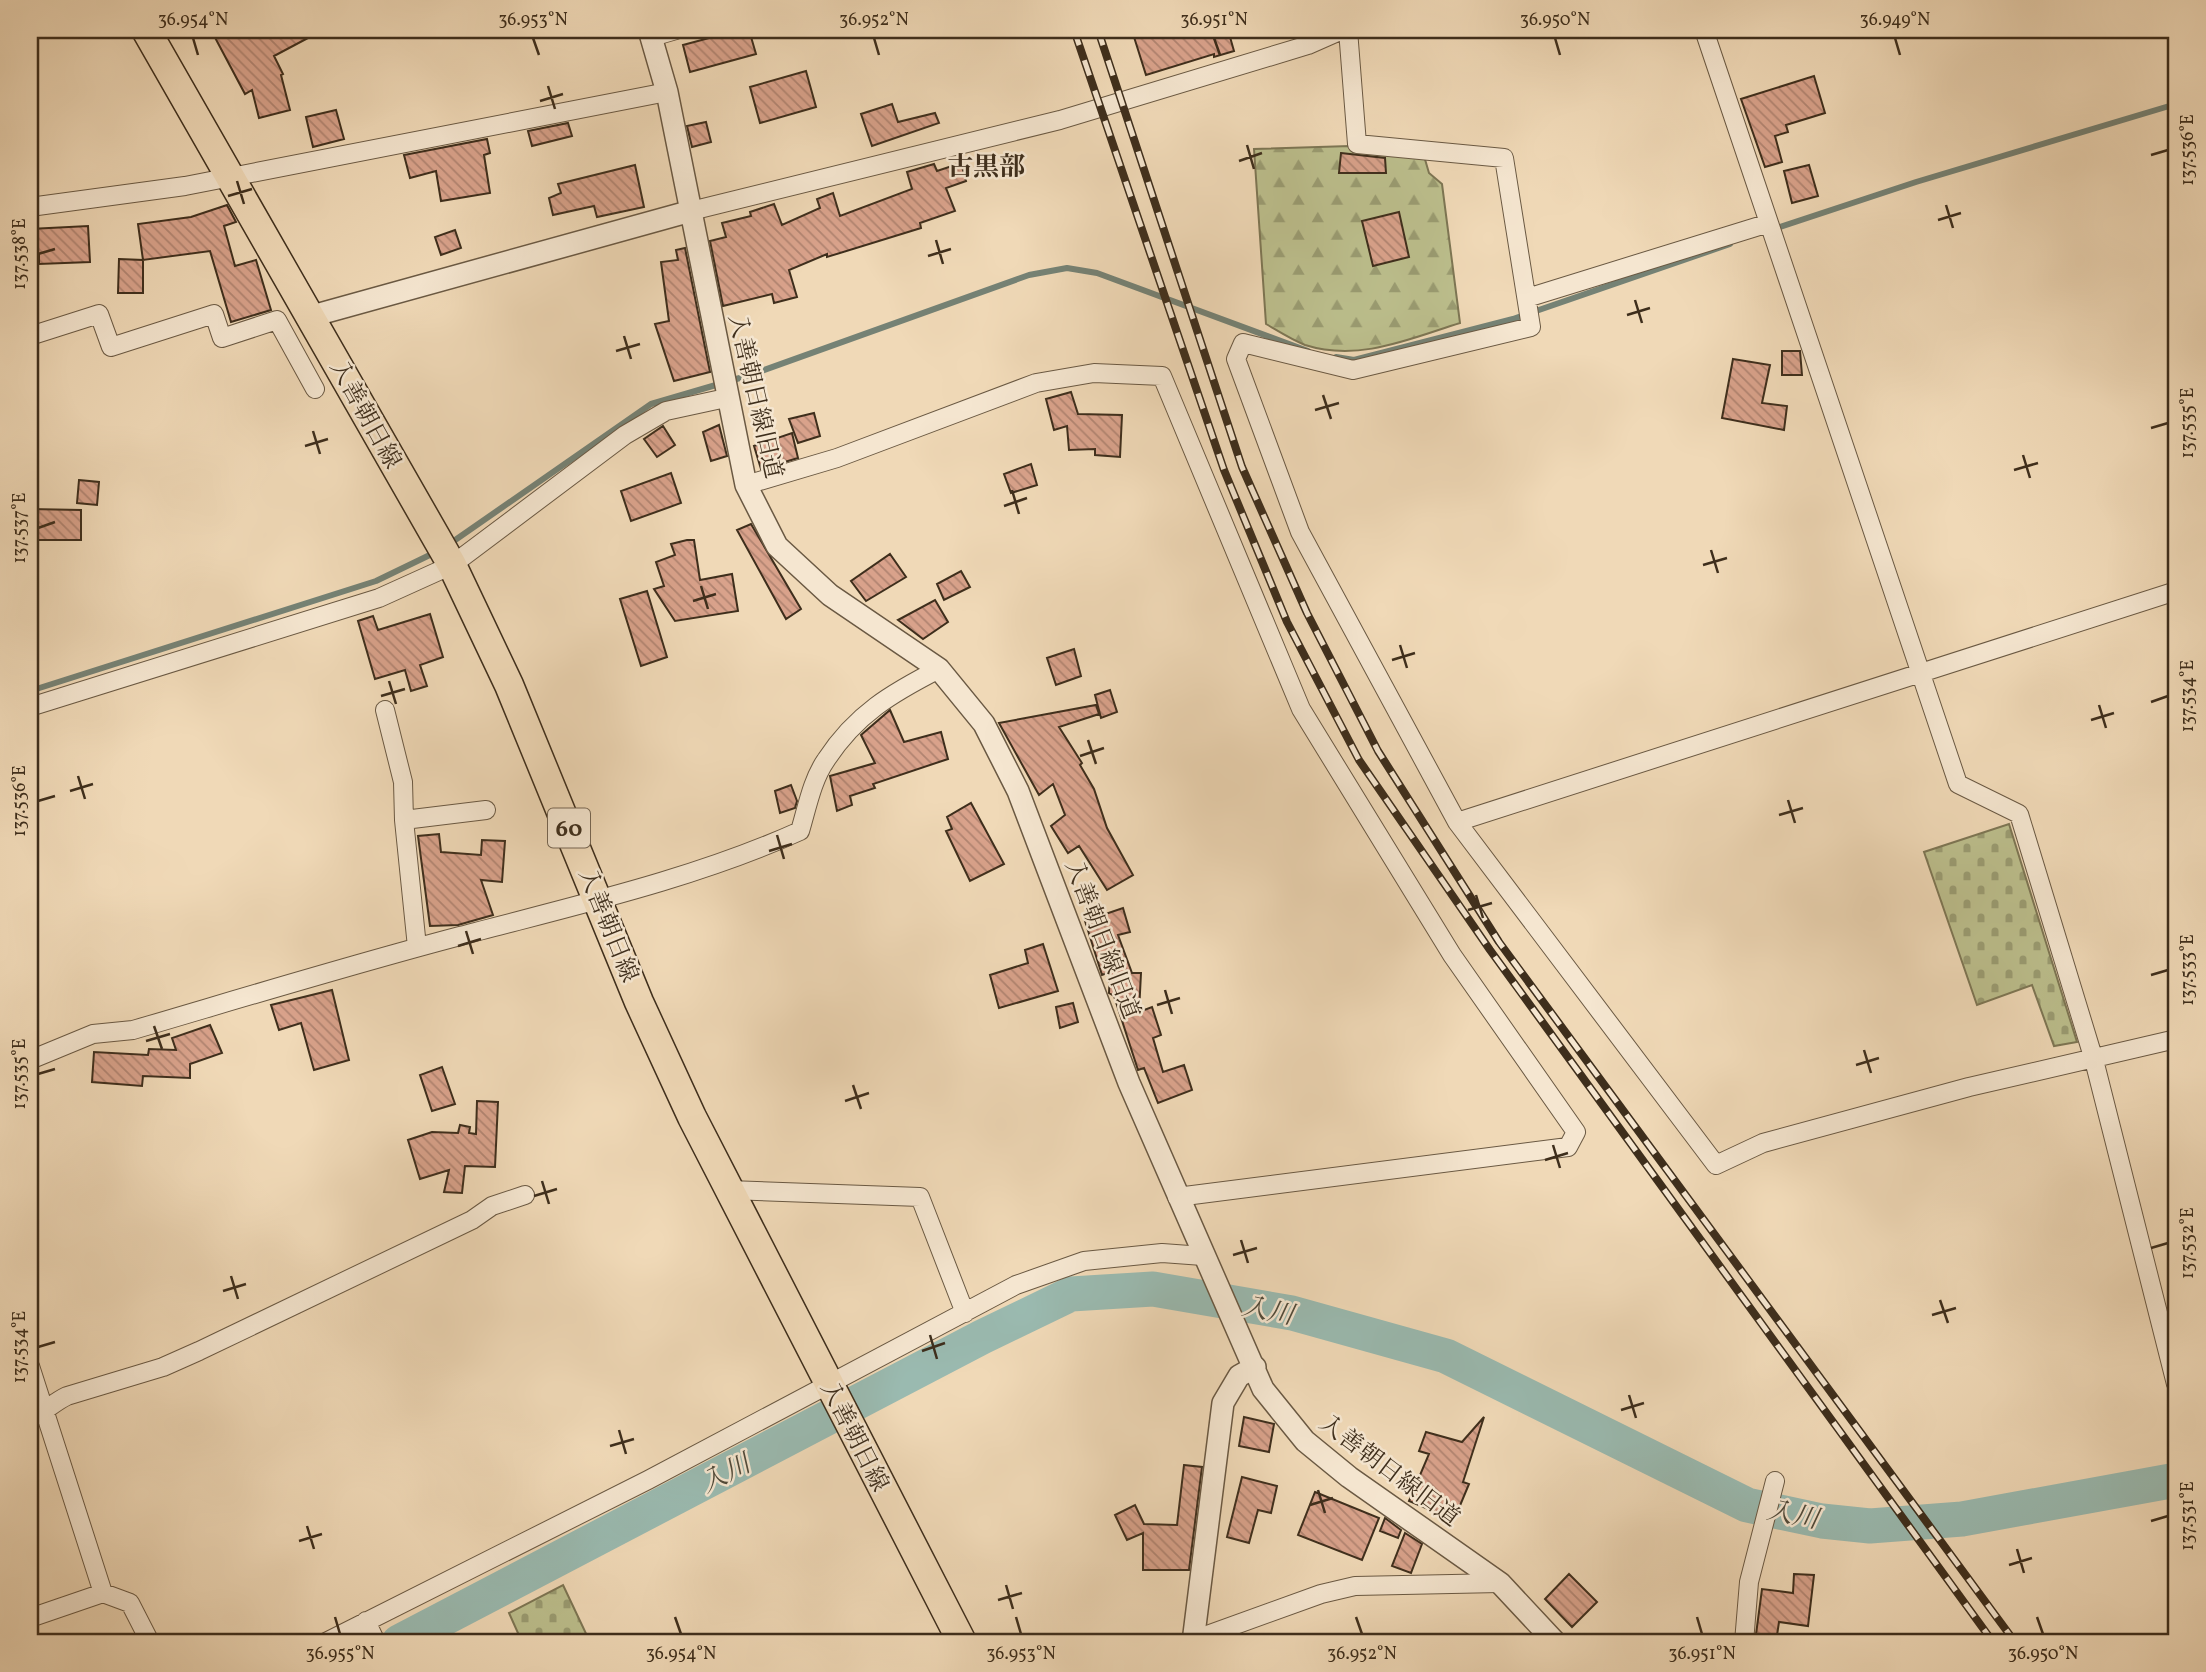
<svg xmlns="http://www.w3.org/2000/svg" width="2206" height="1672" font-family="Vollkorn,'Noto Serif JP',serif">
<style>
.forest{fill:url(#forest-firs);stroke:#7d7654;stroke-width:2}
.cemetery{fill:url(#cemetery-stones);stroke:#7d7654;stroke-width:2}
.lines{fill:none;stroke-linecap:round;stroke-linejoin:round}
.stream{stroke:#758275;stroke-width:6}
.river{stroke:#9abab0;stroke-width:35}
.building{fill:url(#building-back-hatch);stroke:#3e2e1c;stroke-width:2}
.minor-casing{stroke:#6a5943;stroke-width:20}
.tertiary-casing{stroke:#6a5943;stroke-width:24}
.primary-casing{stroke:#3e2e1c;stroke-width:31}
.minor{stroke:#f5e6d0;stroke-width:18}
.tertiary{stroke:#f5e6d0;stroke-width:21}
.primary{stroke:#f0d9b7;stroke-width:28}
.rail-casing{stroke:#3e2e1c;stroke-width:8}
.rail{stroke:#f5e6d0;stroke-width:5;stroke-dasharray:16;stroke-linecap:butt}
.ticks{fill:none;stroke:#3e2e1c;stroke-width:2.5}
.labels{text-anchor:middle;stroke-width:5;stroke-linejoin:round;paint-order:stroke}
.shield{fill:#f5e6d0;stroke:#756552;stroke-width:2}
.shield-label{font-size:23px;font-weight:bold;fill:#3e2e1c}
.street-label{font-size:24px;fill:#3e2e1c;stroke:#f5e6d0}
.neighbourhood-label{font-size:26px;font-weight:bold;fill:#3e2e1c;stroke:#f5e6d0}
.water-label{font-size:26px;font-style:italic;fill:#504a3a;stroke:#f5e6d0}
.neatline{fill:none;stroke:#3e2e1c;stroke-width:2.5}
.ticks-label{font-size:18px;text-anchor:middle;fill:#3e2e1c}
</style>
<defs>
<pattern id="forest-firs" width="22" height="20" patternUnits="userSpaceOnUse" patternTransform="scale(1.75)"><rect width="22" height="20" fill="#bcbf8d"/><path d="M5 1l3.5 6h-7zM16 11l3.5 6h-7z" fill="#9a9c72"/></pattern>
<pattern id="cemetery-stones" width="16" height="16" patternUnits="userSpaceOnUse" patternTransform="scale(1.75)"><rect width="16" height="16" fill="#bcbf8d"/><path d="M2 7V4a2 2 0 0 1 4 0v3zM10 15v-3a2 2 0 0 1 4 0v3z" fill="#9a9c72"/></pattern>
<pattern id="building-back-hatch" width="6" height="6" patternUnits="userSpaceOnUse" patternTransform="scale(1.75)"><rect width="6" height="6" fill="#d9a28b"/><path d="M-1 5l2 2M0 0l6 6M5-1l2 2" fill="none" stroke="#b18471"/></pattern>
</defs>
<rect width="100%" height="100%" fill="#f0d9b7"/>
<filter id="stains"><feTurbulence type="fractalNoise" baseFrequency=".00286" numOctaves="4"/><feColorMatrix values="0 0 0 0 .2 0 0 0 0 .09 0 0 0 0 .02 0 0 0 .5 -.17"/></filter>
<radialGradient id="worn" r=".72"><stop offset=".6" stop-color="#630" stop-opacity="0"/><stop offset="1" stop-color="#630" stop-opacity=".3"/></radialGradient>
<path class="forest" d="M1350 146 1424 156 1429 173 1442 184 1460 323C1409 339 1359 362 1305 345 1292 340 1278 331 1266 324L1254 149Z"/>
<path class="cemetery" d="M2009 824 2077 1042 2054 1046 2032 985 1977 1005 1924 852Z
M563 1585 590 1642H522L509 1613Z"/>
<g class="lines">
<path class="stream" d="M1774 229 1916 182 2176 104
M1336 357 1354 360 1513 319 1730 244
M448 545 651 404 750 375 1029 275 1067 268 1097 273 1308 351
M30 691 376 581 436 552"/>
<path class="river" d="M399 1642 982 1337 1071 1294 1153 1289 1292 1313 1446 1356 1747 1505 1822 1521 1870 1526 1962 1519 2176 1480"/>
</g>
<path class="building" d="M211 30H323L274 56 283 74 281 75 290 110 259 118 252 90 245 94Z
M739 30H749L756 54 690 72 683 45Z
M1157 30H1180L1182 37 1206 30H1228L1234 51 1214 57V54L1146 75 1134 37Z
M806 71 816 107 760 123 750 87Z
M1814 76 1825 113 1786 125 1788 132 1775 136 1782 162 1765 167 1741 99Z
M892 104 898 122 935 113 939 123 872 146 861 114Z
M336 110 344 139 313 147 306 117Z
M706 122 711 142 692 147 687 126Z
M568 123 572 136 532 146 528 131Z
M487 139 490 153 484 155 490 193 441 201 436 171 410 178 404 155Z
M1341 153 1385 158 1386 173H1339Z
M961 163 966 181 946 188 955 211 920 223 921 228 827 257V254L789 270 797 297 774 303 772 294 723 306 710 241 726 237 722 223 751 216 750 212 774 204 782 225 820 208 817 199 833 193 840 216 912 189 907 172 934 164 937 171Z
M635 165 644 207 597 217 594 206 553 215 549 198 561 193 558 184Z
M1809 165 1818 196 1792 203 1784 171Z
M227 205 236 222 224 226 235 266 256 260 271 310 231 322 210 251 143 260 138 224 191 217Z
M1399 212 1409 257 1373 266 1362 221Z
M88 226 90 262 39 264V254L30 256V229Z
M455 230 461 248 441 255 435 237Z
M685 248 710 372 674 381 655 324 669 321 661 262 678 260 676 250Z
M119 259 143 260V293H118Z
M1782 351H1800L1802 375H1782Z
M1733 359 1770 365 1762 403 1787 406 1784 430 1722 418Z
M1071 392 1078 414 1122 415 1120 457 1095 455V449L1069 450 1067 426 1054 430 1046 399Z
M814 413 820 436 798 443 789 419Z
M719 425 727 456 711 461 703 432Z
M663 426 675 445 657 457 644 439Z
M792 433 798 458 761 469 754 446Z
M1031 464 1037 485 1011 493 1004 474Z
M671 473 681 503 631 521 621 491Z
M79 480 99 482 97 505 77 503Z
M30 509 81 510V540H30Z
M751 524 801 609 786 619 737 530Z
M687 540H694L700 580 732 574 738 611 675 621 654 589 664 586 656 562 675 555 671 544Z
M890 554 906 577 866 601 851 581Z
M961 571 970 587 944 600 937 584Z
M647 591 667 657 641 666 620 599Z
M935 600 948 622 923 639 898 620Z
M430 614 443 657 420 665 427 686 411 691 405 670 375 679 358 621 373 616 378 630Z
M1074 649 1081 676 1056 685 1047 658Z
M1110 690 1117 712 1101 718 1095 695Z
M1096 705 1099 714 1059 727 1082 763 1080 765 1094 789 1107 828 1133 875 1107 890 1079 846 1068 853 1051 826 1065 815 1053 784 1039 795 999 723Z
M890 710 904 742 941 732 948 759 873 784 875 788 850 796 852 805 837 811 830 776 875 763 861 735Z
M791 785 797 801 795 808 780 813 775 791Z
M971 803 1004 864 970 881 946 831 952 829 947 817Z
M439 834 441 852 481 855 482 840 505 841 502 882 481 880 493 915 458 925 430 926 418 836Z
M1123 908 1130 932 1118 935 1132 973H1141L1139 1012 1152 1007 1161 1035 1153 1038 1163 1072 1184 1065 1192 1090 1158 1103 1144 1068 1138 1070 1114 996 1109 993 1110 972 1102 975 1085 921Z
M1043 944 1058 991 999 1008 990 975 1028 963 1025 950Z
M332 990 349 1060 314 1070 301 1023 279 1030 271 1005Z
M1073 1003 1078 1022 1060 1028 1056 1007Z
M210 1025 222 1053 190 1064V1078L143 1076 142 1086 92 1082 94 1052 148 1055 149 1049 176 1050 172 1038Z
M442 1067 455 1104 432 1111 420 1075Z
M477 1101 498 1102 495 1167 465 1166 462 1193 444 1192 449 1170 420 1179 408 1140 432 1132 458 1133 460 1125 470 1127 469 1133 476 1134Z
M1244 1417 1274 1424 1269 1452 1239 1446Z
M1484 1417 1463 1482 1469 1484 1454 1520 1409 1501 1429 1454 1419 1451 1426 1432 1462 1442Z
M1184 1465 1202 1467 1189 1570H1143V1533L1127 1540 1115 1515 1135 1505 1144 1524 1177 1525Z
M1242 1477 1277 1486 1271 1513 1258 1510 1249 1543 1227 1537Z
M1315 1492 1379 1518 1362 1560 1298 1535Z
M1385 1518 1401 1530 1398 1538 1380 1531Z
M1405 1533 1422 1544 1411 1573 1392 1566Z
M1569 1574 1597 1602 1572 1627 1545 1599Z
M1794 1574 1814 1575 1808 1626 1779 1622 1776 1642H1755L1762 1589 1793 1593Z"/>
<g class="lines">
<g class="minor-casing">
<path id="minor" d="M1348 30 1357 144 1504 158 1531 327 1353 370 1243 343 1236 359 1300 532 1457 822 1716 1165 1763 1143 1969 1087 2176 1039
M1704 30 1958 784 2019 814 2094 1060 2176 1384
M652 37 676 30
M30 207 185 186 667 92
M691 211 1060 120 1308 45 1342 30
M1527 298 1769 223
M30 336 99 314 111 347 214 314 222 338 277 320 315 389
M746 485 837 458 1036 383 1094 373 1162 376 1301 709 1452 955 1576 1132 1568 1147 1177 1197
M30 707 379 598 452 565 625 435 666 411 726 398
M385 710 403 782 404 820
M1457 822 2176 591
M417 947 404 820 486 810
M30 1060 93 1034 133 1030C242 998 350 965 460 936 573 906 694 879 800 831 807 808 812 780 826 760 856 714 892 693 939 669
M728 1190 920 1197 965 1313
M30 1366 103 1593
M30 1418C45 1413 52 1403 67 1396L163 1367 199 1351 472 1220 492 1206 525 1195
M30 1618 103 1593 130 1603 150 1642
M366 1621 376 1642
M326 1642 648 1480 1016 1285 1084 1261 1162 1253 1203 1256
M1188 1642 1321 1594 1355 1586 1500 1583
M1744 1642 1749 1582 1775 1481"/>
</g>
<g class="tertiary-casing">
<path id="tertiary" d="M649 30 667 92 746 485 777 546 830 595 939 669 984 724 1018 791 1129 1083 1263 1389 1305 1441 1349 1477 1500 1583 1555 1642
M312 316 691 211
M1193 1642 1223 1403 1239 1376 1255 1367"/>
</g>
<g class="primary-casing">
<path id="primary" d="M146 30 452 565 509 685 639 1002 692 1117 962 1642"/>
</g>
<use href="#minor" class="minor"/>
<use href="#tertiary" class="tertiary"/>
<use href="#primary" class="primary"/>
<g class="rail-casing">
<path id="rail" d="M1074 30 1224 470 1287 622 1359 760 1490 950 1993 1642
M1098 30 1242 467 1307 613 1378 751 1499 942 2015 1642"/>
</g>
<use href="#rail" class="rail"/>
</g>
<path class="ticks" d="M193 38 198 55M533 38 539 55M874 38 879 55M1214 38 1220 55M1555 38 1560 55M1895 38 1900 55M548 86 555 109M540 101 563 94M1247 145 1254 169M2151 155 2168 150M1239 161 1262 153M237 181 244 204M228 196 252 189M1946 205 1953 228M1938 220 1961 213M936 240 943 264M38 254 55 249M928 256 951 249M1635 300 1642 323M1627 315 1650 308M624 336 631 359M616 351 640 344M1323 395 1331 419M1315 410 1339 403M2151 428 2168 423M313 431 320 454M305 446 328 439M2023 455 2030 478M2014 470 2038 463M1012 490 1019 514M1004 506 1027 498M38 528 55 522M1711 550 1718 573M1703 565 1727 558M701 586 708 609M693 601 716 594M1400 645 1407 668M1392 660 1415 653M389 681 396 704M381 696 405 689M2151 702 2168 696M2099 705 2106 728M2091 720 2114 713M1088 740 1096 764M1080 756 1104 748M78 776 85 799M70 791 93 784M1788 800 1795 823M38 801 55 796M1779 815 1803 808M777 835 784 859M769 851 792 844M1476 895 1483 918M1468 910 1492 903M466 931 473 954M458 946 481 939M2151 975 2168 970M1165 990 1172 1014M1157 1005 1180 998M154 1026 162 1049M146 1041 170 1034M1864 1050 1871 1073M1856 1065 1879 1058M38 1074 55 1069M853 1085 861 1109M845 1101 869 1093M1553 1145 1560 1168M1545 1160 1568 1153M542 1181 549 1204M534 1196 557 1189M1241 1240 1248 1263M2151 1248 2168 1243M1233 1255 1257 1248M231 1276 238 1299M223 1291 246 1284M1940 1300 1948 1323M1932 1315 1956 1308M930 1335 937 1359M38 1347 55 1342M922 1351 945 1343M1629 1395 1636 1418M1621 1410 1644 1403M619 1430 626 1454M610 1446 634 1439M1318 1490 1325 1513M1310 1505 1333 1498M2151 1521 2168 1516M307 1526 314 1549M299 1541 322 1534M2017 1549 2024 1573M2009 1565 2032 1558M1006 1585 1013 1609M998 1600 1022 1593M335 1617 340 1634M675 1617 681 1634M1016 1617 1021 1634M1356 1617 1362 1634M1697 1617 1702 1634M2037 1617 2043 1634"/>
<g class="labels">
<rect class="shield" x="548" y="808.5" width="42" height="39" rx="5"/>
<g class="shield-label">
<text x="569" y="836">60</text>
</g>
<g class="street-label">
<text transform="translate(756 396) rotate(77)" y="8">入善朝日線旧道</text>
<text transform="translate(366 414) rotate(61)" y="8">入善朝日線</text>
<text transform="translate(609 925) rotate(68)" y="8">入善朝日線</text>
<text transform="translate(1103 939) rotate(69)" y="8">入善朝日線旧道</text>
<text transform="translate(855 1436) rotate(63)" y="8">入善朝日線</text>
<text transform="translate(1390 1470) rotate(37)" y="8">入善朝日線旧道</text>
</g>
<g class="neighbourhood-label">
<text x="986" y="175">古黒部</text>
</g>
<g class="water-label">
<text transform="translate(1268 1310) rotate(11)" y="9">入川</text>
<text transform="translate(725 1473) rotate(-27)" y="9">入川</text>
<text transform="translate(1793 1514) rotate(11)" y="9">入川</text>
</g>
</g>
<rect width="2206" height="1672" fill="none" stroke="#f0d9b7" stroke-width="77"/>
<rect x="38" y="38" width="2130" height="1596" class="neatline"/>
<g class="ticks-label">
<text x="193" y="25">36.954°N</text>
<text x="533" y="25">36.953°N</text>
<text x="874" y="25">36.952°N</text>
<text x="1214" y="25">36.951°N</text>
<text x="1555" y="25">36.950°N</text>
<text x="1895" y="25">36.949°N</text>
<text transform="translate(2187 150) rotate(-90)" y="6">137.536°E</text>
<text transform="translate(19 254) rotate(-90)" y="6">137.538°E</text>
<text transform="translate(2187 423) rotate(-90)" y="6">137.535°E</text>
<text transform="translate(19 528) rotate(-90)" y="6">137.537°E</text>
<text transform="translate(2187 696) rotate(-90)" y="6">137.534°E</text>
<text transform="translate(19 801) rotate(-90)" y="6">137.536°E</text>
<text transform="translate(2187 970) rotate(-90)" y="6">137.533°E</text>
<text transform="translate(19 1074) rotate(-90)" y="6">137.535°E</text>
<text transform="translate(2187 1243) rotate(-90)" y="6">137.532°E</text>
<text transform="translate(19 1347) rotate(-90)" y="6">137.534°E</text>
<text transform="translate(2187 1516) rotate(-90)" y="6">137.531°E</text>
<text x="340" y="1659">36.955°N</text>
<text x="681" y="1659">36.954°N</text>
<text x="1021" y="1659">36.953°N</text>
<text x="1362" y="1659">36.952°N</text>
<text x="1702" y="1659">36.951°N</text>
<text x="2043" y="1659">36.950°N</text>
</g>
<rect width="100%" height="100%" filter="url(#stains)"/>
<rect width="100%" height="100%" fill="url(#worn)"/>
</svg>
